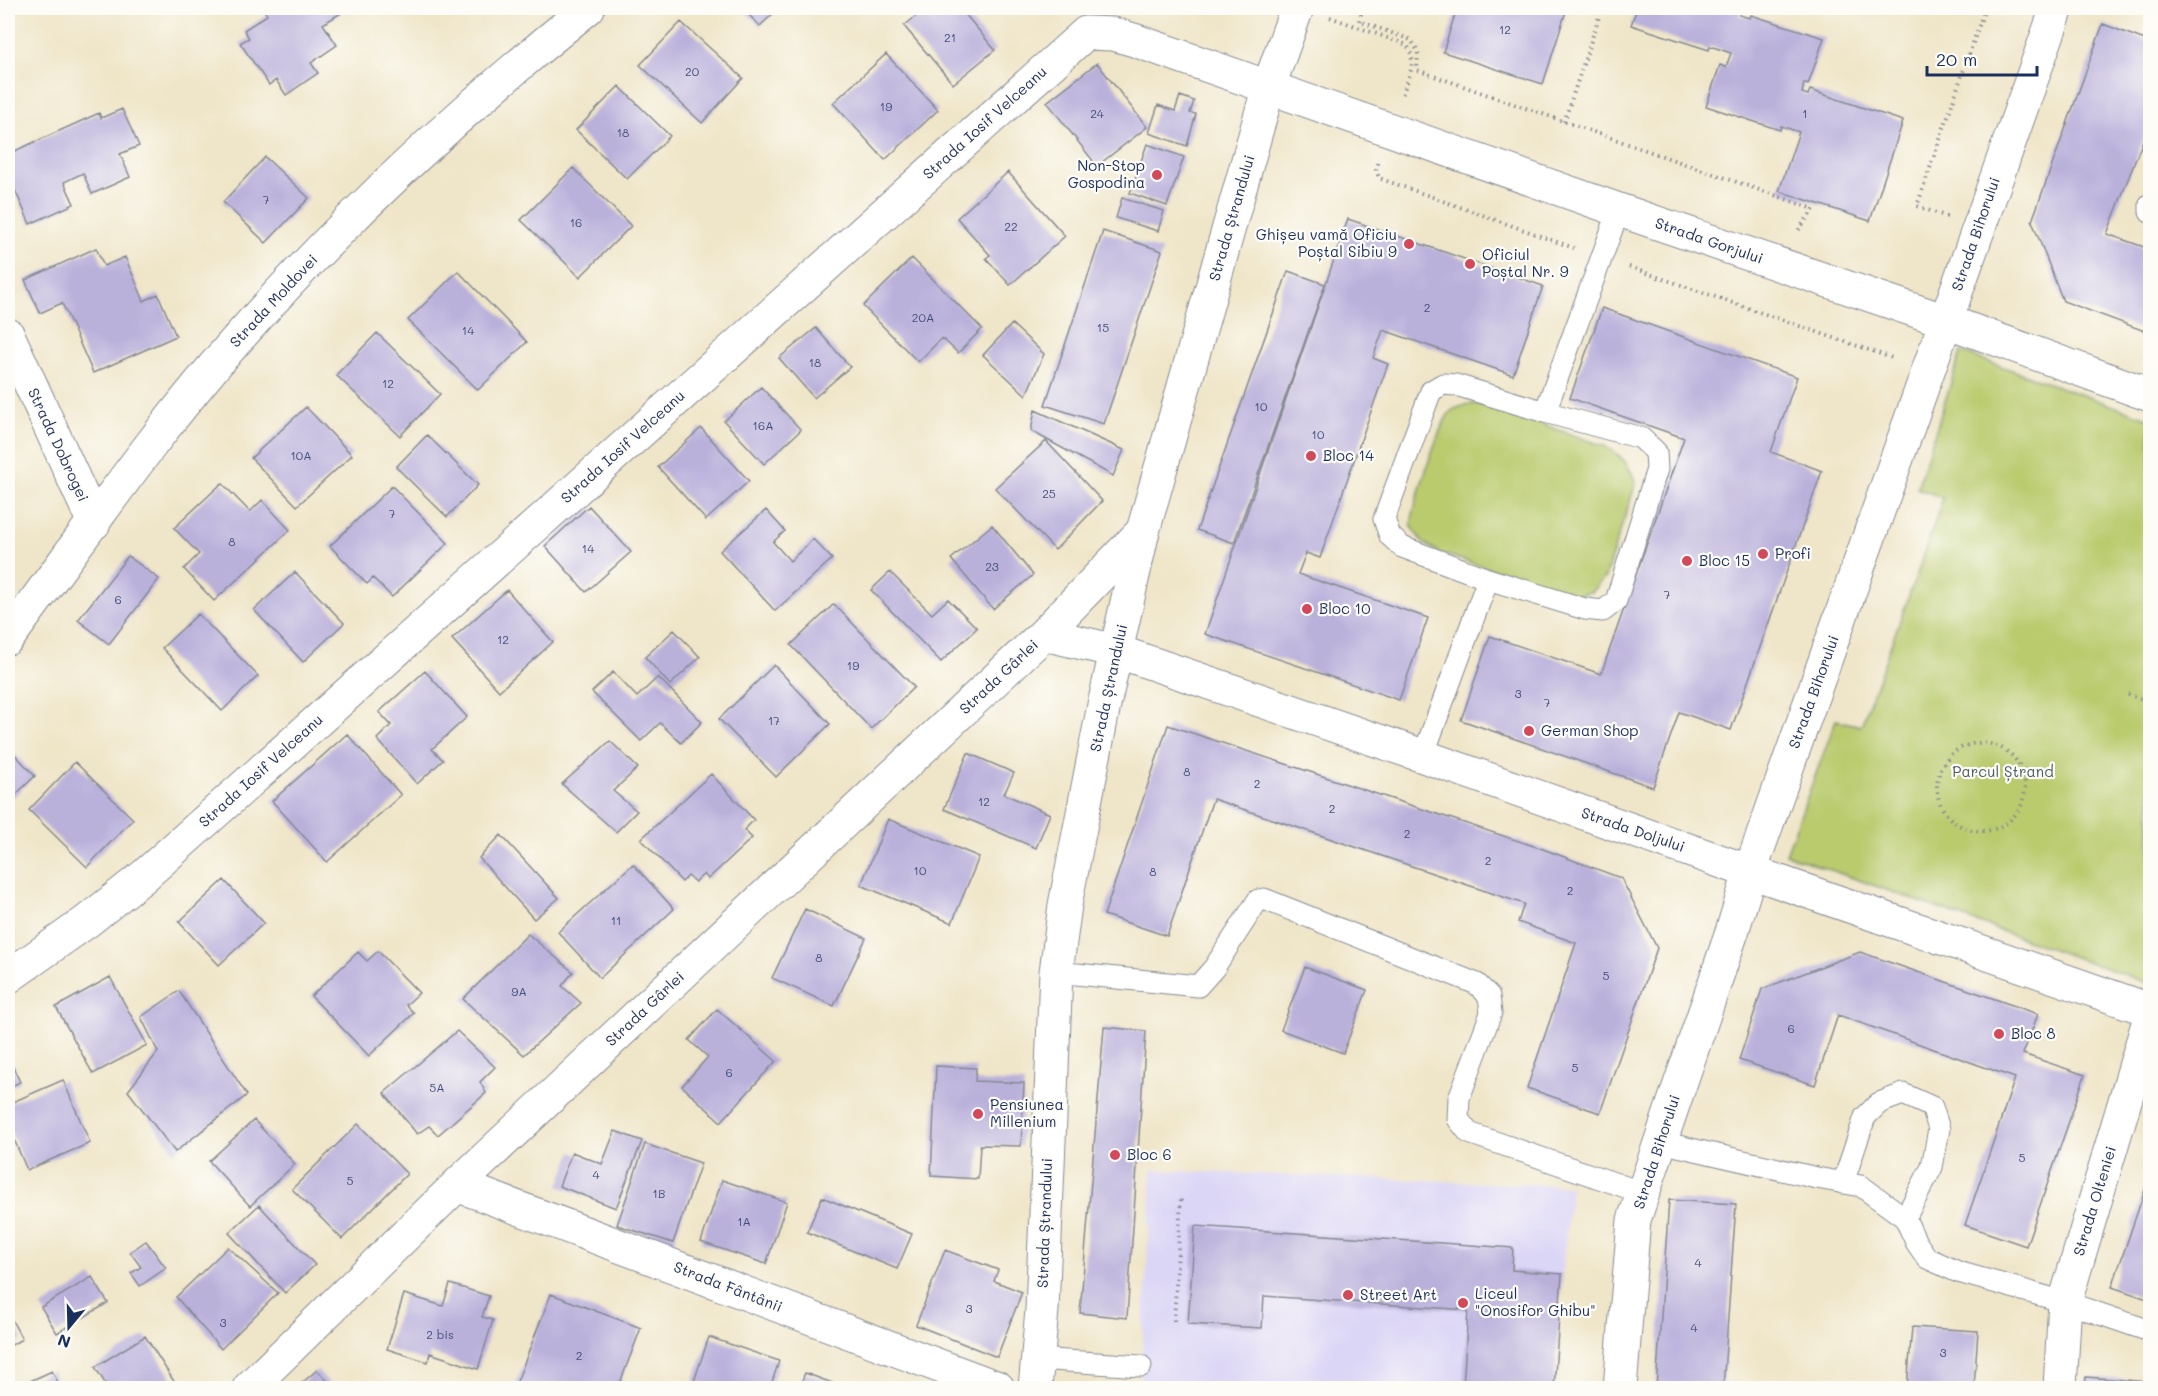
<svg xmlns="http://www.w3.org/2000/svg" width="2158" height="1396" font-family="Mali,sans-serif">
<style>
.built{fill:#dcd6f6}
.green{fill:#bacb6e;stroke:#6a7d66;stroke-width:1.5}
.building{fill:#bab1db}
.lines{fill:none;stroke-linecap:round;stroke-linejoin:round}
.service-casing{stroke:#858a93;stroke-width:23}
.minor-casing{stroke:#858a93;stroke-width:35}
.tertiary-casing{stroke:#858a93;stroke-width:35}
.path{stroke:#858a93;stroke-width:4;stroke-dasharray:1.5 4.5;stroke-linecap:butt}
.service{stroke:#fff;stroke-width:21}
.minor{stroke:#fff;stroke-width:33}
.tertiary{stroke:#fff;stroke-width:33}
.poi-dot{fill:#d1495b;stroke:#fdfcf7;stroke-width:2}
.labels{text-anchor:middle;stroke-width:4.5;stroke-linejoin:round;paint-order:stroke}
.number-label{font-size:12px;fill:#43507d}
.street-label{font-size:15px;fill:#1b2f5e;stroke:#fdfcf7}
.poi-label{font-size:15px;fill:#1b2f5e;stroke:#fdfcf7;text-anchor:start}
.park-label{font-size:15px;fill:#4b5e63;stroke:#fdfcf7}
</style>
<rect width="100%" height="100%" fill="#fdfcf7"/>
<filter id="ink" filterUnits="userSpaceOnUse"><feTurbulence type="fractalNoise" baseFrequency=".0167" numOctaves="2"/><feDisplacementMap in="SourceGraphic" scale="12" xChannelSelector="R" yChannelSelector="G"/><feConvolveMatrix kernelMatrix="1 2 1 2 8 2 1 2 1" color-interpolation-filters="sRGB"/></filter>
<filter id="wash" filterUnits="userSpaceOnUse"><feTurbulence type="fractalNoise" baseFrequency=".008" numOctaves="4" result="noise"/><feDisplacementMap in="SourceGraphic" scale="24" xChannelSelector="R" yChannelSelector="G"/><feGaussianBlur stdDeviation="1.35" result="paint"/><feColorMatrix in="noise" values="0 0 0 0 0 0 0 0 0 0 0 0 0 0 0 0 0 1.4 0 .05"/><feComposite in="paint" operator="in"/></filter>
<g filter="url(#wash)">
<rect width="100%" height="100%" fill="#efe5c8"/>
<path class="built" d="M1152 1170 1571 1186 1562 1274 1554 1388H1140Z"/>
<path class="green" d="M1961 352 2150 419V984L1786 854 1836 720 1861 726 1917 574 1943 498 1917 488Z
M1468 404H1485L1604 446C1623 456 1628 463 1636 483L1605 577 1591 592 1575 596 1440 553 1422 542 1411 525C1414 505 1438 425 1451 411 1455 408 1463 406 1468 404Z"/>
<g id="blocks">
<path class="building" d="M263 8H337L341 13 323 24 337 45 311 63 318 73 286 95 276 80 269 85 240 43 249 38 244 30 267 15Z
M742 8H779L760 26Z
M926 8H960L995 50 953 84 904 26Z
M1457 8H1567L1543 84 1443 52Z
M1637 8H1742L1739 15 1750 18 1751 15 1824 38 1808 85 1804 83 1802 93 1808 95 1810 90 1903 121 1870 221 1779 191 1799 132 1781 126 1780 130 1706 106 1720 65 1726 67 1731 53 1710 46 1709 50 1631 25Z
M681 22 743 78 702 123 640 65Z
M2103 24 2150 42V122L2107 234 2150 249V333L2063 301 2032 221Z
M886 54 938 110 885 160 833 103Z
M1097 63 1147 127 1097 166 1047 102Z
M619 86 670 136 627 179 576 130Z
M1180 96 1194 101 1190 113 1196 114 1187 146 1149 133 1158 105 1175 111Z
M122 109 139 146 120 154 130 177 92 194 83 173 64 182 74 204 30 224 8 174V154L99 113 101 118Z
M1147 144 1184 157 1167 206 1130 193Z
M265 157 309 198 266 243 223 202Z
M573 168 631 226 580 277 521 220Z
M1008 172 1065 236 1010 285 986 258 990 255 957 218Z
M1122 198 1164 211 1158 231 1116 218Z
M1348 219 1543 286 1513 375 1383 330 1373 358 1388 364 1369 417 1320 558 1306 553 1298 574 1428 618 1399 700 1205 634Z
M1103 231 1162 251 1104 424 1045 405Z
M96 248 104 266 125 257 144 301 158 294 176 336 93 373 62 303 40 313 25 280Z
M912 258 982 329 958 353 942 338 918 362 863 306Z
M458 271 527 342 478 390 408 320Z
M1288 271 1325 284 1234 543 1197 530Z
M1602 308 1797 377 1771 452 1822 471 1731 730 1679 712 1653 787 1461 720 1490 636 1601 674 1684 438 1570 398Z
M1012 324 1044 354 1026 395 983 355Z
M816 328 850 367 814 398 779 358Z
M377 333 440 394 400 436 336 375Z
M761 387 801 430 764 464 724 421Z
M306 407 352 455 297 506 251 458Z
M1035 410 1124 450 1113 476 1031 431Z
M701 428 749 481 706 520 658 467Z
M427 435 478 485 447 517 396 467Z
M1046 441 1102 501 1055 550 995 488Z
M222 483 250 512 262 500 290 530 214 601 184 569 199 554 174 528Z
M392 486 448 543 392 597 373 578 367 584 330 546Z
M589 506 631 552 586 592 545 546Z
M766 510 785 531 773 542 790 561 813 539 832 559 775 611 720 551Z
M992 525 1033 575 993 609 951 559Z
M128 556 159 579 109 644 78 620Z
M295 572 344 623 303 662 254 610Z
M890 572 932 614 948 599 977 628 941 662 871 590Z
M507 590 553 642 499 691 452 639Z
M834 604 914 687 871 729 791 645Z
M198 614 258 676 222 711 162 648Z
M674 630 700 657 670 685 645 657Z
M774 665 830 724 776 777 719 719Z
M425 671 467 717 432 749 443 760 417 784 377 739 391 725 379 712Z
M613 672 637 697 658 677 702 722 681 743 660 723 641 741 592 692Z
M1168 725 1543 849 1621 878 1657 948 1600 1113 1527 1088 1576 943 1518 922 1524 904 1213 799 1167 936 1104 915Z
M347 734 401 795 327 862 272 801Z
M610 741 638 768 613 791 637 811 616 832 562 784Z
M8 747 35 776 8 802Z
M968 753 1014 773 1004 794 1050 814 1036 848 944 809Z
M75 762 133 819 87 867 29 810Z
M711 774 754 820 744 830 752 838 708 879 704 874 695 882 688 876 682 882 641 839Z
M888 819 979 857 952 923 861 885Z
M501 835 559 898 534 919 479 858Z
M633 864 674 909 600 978 558 932Z
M224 880 264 923 219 965 179 922Z
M805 909 866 938 834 1006 772 978Z
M528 934 573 972 562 986 581 1003 524 1055 463 999Z
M378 951 419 993 406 1005 414 1013 369 1056 311 996 358 952 367 961Z
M1860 952 2038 1014 2023 1054 2085 1075 2026 1246 1965 1225 2015 1078 1838 1015 1815 1085 1739 1060 1762 989Z
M1305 967 1367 990 1343 1053 1281 1030Z
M110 977 147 1045 93 1074 56 1007Z
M179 991 247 1095 175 1152 128 1091 158 1052 141 1017Z
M717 1009 776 1061 721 1122 682 1086 708 1057 689 1040Z
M1104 1027 1146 1031 1127 1318 1080 1313Z
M457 1031 495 1067 480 1082 486 1093 438 1135 429 1126 417 1134 384 1093Z
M8 1056 20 1082 8 1088Z
M936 1066 976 1068 975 1081 1024 1083 1021 1146 980 1145 978 1179 931 1176Z
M63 1080 90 1143 27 1170 8 1125V1104Z
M254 1120 295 1164 250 1206 209 1161Z
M358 1124 407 1174 342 1239 292 1189Z
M615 1131 642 1141 616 1208 559 1186 572 1152 602 1164Z
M645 1144 701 1163 673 1243 617 1225Z
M2150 1175V1300L2112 1287Z
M722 1180 787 1202 766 1264 701 1242Z
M822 1197 912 1234 897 1269 807 1232Z
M1669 1200 1736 1204 1723 1388H1656Z
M259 1205 315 1265 285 1293 229 1233Z
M1195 1226 1513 1248 1512 1270 1562 1274 1554 1388H1463L1468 1310 1264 1296 1262 1328 1188 1324Z
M146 1241 166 1268 140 1286 131 1273 141 1267 130 1252Z
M228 1247 278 1293 221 1349 176 1297Z
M945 1250 998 1270 994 1281 1022 1292 997 1357 916 1325Z
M92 1277 108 1303 57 1333 41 1307Z
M450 1284 489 1296 482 1317 493 1320 478 1369 430 1353 428 1362 387 1349 404 1294 443 1306Z
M551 1294 641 1328 618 1388H527L516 1384Z
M8 1313 22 1339 8 1347Z
M1912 1327 1978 1331 1974 1388H1907Z
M145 1336 175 1383 166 1388H108L95 1367Z
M709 1337 779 1361 770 1388H712L694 1381Z
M317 1370 334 1388H296Z
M52 1371 61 1388H15Z
M805 1373 846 1388H799Z
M2086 1377 2150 1382V1388H2085Z"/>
</g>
</g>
<g filter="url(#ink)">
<use href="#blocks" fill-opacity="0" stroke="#858a93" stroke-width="1.5"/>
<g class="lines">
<g class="service-casing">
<path id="service" d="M2150 204V212
M1545 412 1619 210
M1423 756 1488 579 1402 547 1390 536 1384 519 1431 391 1443 384 1456 385 1545 412 1641 438 1656 452 1657 469 1616 601 1603 611 1585 609 1488 579
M1056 972 1198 986 1214 968 1258 900 1264 899 1477 984 1489 996 1491 1013 1459 1098 1458 1119 1469 1133 1643 1193
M1660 1140 1678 1146 1817 1178 1861 1186 1905 1218 1916 1242 1927 1258 1958 1272 2065 1302 2150 1331
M1843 1183 1865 1117 1879 1103 1903 1094 1932 1107 1939 1129 1932 1167 1905 1218
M1037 1359 1141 1366"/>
</g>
<g class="minor-casing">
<path id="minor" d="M8 335 94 523
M1044 634 1116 651 1423 756 1728 864 2150 1010
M8 977 86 922 144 876 1086 33 1113 34 1134 40 1619 210 1946 321 2150 395
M457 1185 998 1388
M249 1388 457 1185 1044 634 1143 531
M1620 1388 1634 1220 1643 1193 1732 932 1752 866 2057 8
M2060 1388 2065 1302 2150 1017"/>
</g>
<g class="tertiary-casing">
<path id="tertiary" d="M8 638C84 536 157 429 242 334 346 217 466 106 588 8
M1035 1388 1042 1310 1056 972 1065 905 1104 705 1143 531 1269 86 1297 8"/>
</g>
<path class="path" d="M1363 8 1359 21 1411 40 1418 51 1417 70 1814 209 1797 232
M1330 17 1407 45C1418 62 1408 78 1402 96
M1564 122 1602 8
M1378 163 1376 169 1379 178 1574 248
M1947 217 1917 206 1985 8
M1629 267 1895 359
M2128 694 2150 702
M1937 787a44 44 0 1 1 88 0a44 44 0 1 1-88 0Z
M1174 1321 1181 1198"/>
<use href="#service" class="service"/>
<use href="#minor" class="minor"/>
<use href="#tertiary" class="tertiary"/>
</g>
</g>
<g class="poi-dot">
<circle cx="1157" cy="175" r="6"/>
<circle cx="1409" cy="244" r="6"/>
<circle cx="1470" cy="264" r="6"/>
<circle cx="1311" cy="456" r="6"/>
<circle cx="1763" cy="554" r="6"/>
<circle cx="1687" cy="561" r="6"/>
<circle cx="1307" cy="609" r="6"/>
<circle cx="1529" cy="731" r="6"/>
<circle cx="1999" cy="1034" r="6"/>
<circle cx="978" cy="1114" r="6"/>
<circle cx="1115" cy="1155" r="6"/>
<circle cx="1348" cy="1295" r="6"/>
<circle cx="1463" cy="1303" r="6"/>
</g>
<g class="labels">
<g class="number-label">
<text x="1505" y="34">12</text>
<text x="950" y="42">21</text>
<text x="692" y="76">20</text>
<text x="886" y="111">19</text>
<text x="1097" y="118">24</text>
<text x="1805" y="118">1</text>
<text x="623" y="137">18</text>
<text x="266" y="204">7</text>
<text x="576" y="227">16</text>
<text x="1011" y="231">22</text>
<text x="1427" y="312">2</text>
<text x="923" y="322">20A</text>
<text x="1103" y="332">15</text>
<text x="468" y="335">14</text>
<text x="815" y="367">18</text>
<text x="388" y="388">12</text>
<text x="1261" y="411">10</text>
<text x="763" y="430">16A</text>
<text x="1318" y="439">10</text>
<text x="301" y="460">10A</text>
<text x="1049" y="498">25</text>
<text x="392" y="518">7</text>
<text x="232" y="546">8</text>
<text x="588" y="553">14</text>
<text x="992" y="571">23</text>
<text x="1667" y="599">7</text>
<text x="118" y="604">6</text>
<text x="503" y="644">12</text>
<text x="853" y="670">19</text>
<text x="1518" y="698">3</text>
<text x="1547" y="707">7</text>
<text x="774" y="725">17</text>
<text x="1187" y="776">8</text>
<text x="1257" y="788">2</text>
<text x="984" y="806">12</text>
<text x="1332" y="813">2</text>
<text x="1407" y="838">2</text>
<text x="1488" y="865">2</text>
<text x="920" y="875">10</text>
<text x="1153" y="876">8</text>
<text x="1570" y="895">2</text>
<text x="616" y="925">11</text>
<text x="819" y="962">8</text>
<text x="1606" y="980">5</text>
<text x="519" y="996">9A</text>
<text x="1791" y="1033">6</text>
<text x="1575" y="1072">5</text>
<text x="729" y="1077">6</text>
<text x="437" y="1092">5A</text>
<text x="2022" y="1162">5</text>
<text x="596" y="1179">4</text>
<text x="350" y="1185">5</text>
<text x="659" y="1198">1B</text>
<text x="744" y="1226">1A</text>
<text x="1698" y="1267">4</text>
<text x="969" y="1313">3</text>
<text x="223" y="1327">3</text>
<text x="1694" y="1332">4</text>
<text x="440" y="1339">2 bis</text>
<text x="1943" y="1357">3</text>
<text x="579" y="1360">2</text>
</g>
<g class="street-label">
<text transform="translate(985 123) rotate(-42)" y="5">Strada Iosif Velceanu</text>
<text transform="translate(1232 218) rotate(-74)" y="5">Strada Ștrandului</text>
<text transform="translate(1976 234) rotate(-71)" y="5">Strada Bihorului</text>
<text transform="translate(1709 241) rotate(19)" y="5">Strada Gorjului</text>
<text transform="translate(274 301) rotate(-47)" y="5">Strada Moldovei</text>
<text transform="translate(58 445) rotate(65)" y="5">Strada Dobrogei</text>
<text transform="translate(623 447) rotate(-42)" y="5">Strada Iosif Velceanu</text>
<text transform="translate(999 677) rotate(-43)" y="5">Strada Gârlei</text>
<text transform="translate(1109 688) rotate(-78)" y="5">Strada Ștrandului</text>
<text transform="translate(1814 692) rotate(-70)" y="5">Strada Bihorului</text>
<text transform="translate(261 771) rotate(-42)" y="5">Strada Iosif Velceanu</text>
<text transform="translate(1633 830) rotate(19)" y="5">Strada Doljului</text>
<text transform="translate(645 1009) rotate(-43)" y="5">Strada Gârlei</text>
<text transform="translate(1657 1152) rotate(-72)" y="5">Strada Bihorului</text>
<text transform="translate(2095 1201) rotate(-73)" y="5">Strada Olteniei</text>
<text transform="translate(1045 1223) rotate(-88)" y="5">Strada Ștrandului</text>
<text transform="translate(728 1287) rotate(21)" y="5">Strada Fântânii</text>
</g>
<g class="poi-label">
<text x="1145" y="171" text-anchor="end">Non-Stop<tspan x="1145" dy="17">Gospodina</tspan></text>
<text x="1397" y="240" text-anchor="end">Ghișeu vamă Oficiu<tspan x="1397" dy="17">Poștal Sibiu 9</tspan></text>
<text x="1482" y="260">Oficiul<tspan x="1482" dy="17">Poștal Nr. 9</tspan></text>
<text x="1323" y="461">Bloc 14</text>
<text x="1775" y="559">Profi</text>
<text x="1699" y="566">Bloc 15</text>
<text x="1319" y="614">Bloc 10</text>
<text x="1541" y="736">German Shop</text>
<text x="2011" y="1039">Bloc 8</text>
<text x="990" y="1110">Pensiunea<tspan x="990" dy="17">Millenium</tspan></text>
<text x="1127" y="1160">Bloc 6</text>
<text x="1475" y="1299">Liceul<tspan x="1475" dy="17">"Onosifor Ghibu"</tspan></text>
<text x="1360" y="1300">Street Art</text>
</g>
<g class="park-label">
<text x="2003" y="777">Parcul Ștrand</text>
</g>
</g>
<rect width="2158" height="1396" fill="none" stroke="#fdfcf7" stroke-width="30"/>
<g transform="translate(69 1327) rotate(199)" stroke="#fdfcf7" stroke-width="4.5" paint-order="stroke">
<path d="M0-4.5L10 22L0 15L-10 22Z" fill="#1b2f5e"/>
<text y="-9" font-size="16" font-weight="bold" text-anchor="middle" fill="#1b2f5e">N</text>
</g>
<path d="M1927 66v9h110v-9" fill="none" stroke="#1b2f5e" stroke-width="3"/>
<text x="1936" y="66" font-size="18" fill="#1b2f5e" stroke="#fdfcf7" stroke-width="4.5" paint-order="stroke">20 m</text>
</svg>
